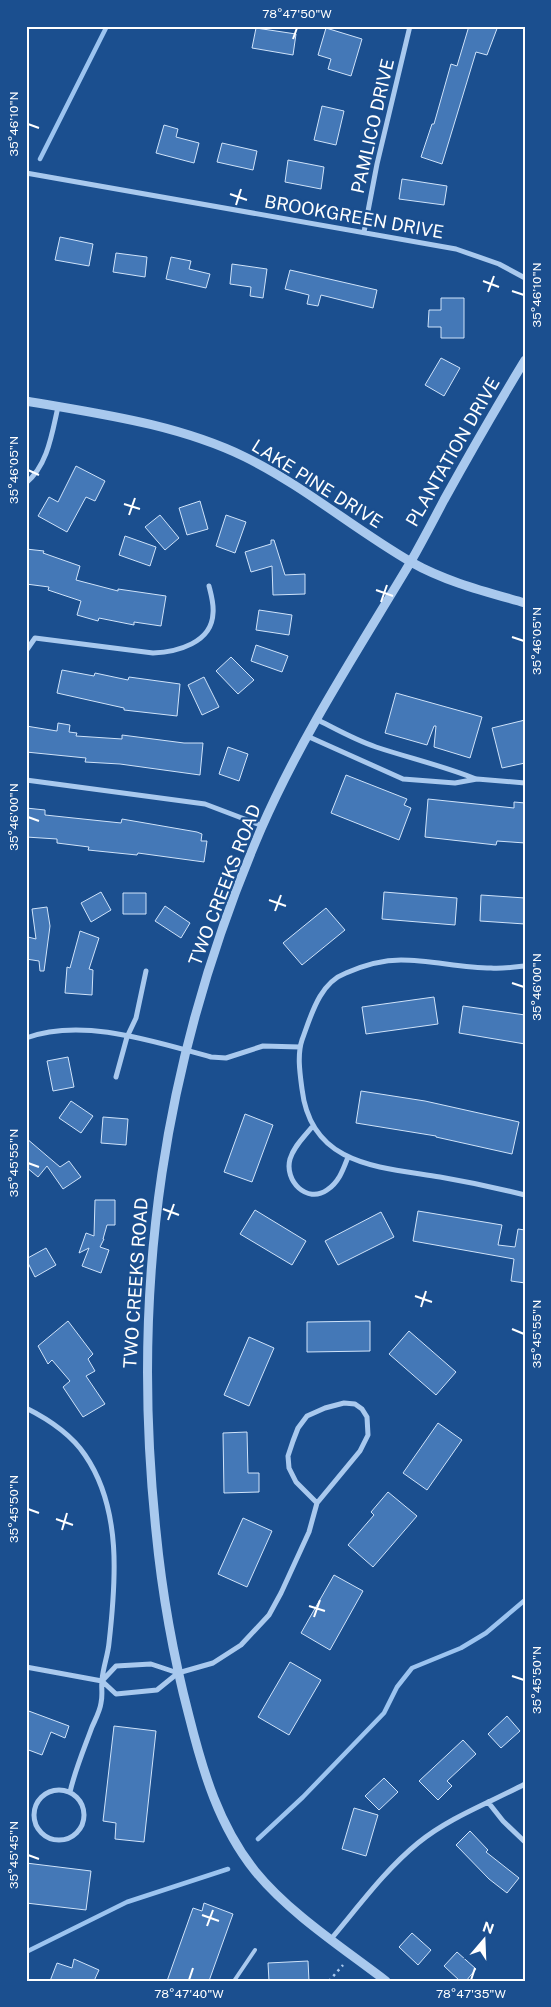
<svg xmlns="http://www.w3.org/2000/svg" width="551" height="2007" font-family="'Public Sans',sans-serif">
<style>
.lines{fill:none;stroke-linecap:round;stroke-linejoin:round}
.stream{stroke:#9cc4f0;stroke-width:4.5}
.building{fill:#4478b7;stroke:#cfe3fa}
.path{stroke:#a9c9ee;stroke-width:2.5;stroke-dasharray:2.5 4;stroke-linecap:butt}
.service{stroke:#a9c9ee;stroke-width:4}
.minor{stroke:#a9c9ee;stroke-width:5}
.tertiary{stroke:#a9c9ee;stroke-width:9}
.ticks{fill:none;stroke:#fff;stroke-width:2}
.labels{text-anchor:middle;stroke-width:4.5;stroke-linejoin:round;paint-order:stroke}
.street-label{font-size:18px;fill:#fff;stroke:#1b4f8f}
.neatline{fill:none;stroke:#fff;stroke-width:2}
.ticks-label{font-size:12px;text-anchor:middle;fill:#fff}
</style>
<rect width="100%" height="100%" fill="#1b4f8f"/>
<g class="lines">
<path class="stream" d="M40 159 107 26
M258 1839 303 1797 384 1713 397 1687 412 1668 461 1648 486 1633 525 1600
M26 1952 127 1902 228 1869"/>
</g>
<path class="building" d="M469 26H498L487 55 476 52 442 164 421 157 432 124H434L451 64 457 66Z
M256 28 296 34 293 55 252 48Z
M326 28 362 39 351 76 328 69 331 59 318 55Z
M322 106 344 111 336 145 314 140Z
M164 125 178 129 176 137 199 143 194 163 156 153Z
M222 143 257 151 253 170 217 162Z
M288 160 324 167 321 189 285 182Z
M402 179 447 186 444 205 399 199Z
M60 237 93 244 89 266 55 260Z
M116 253 147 257 145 277 113 272Z
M171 257 191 261 189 269 210 274 206 288 166 279Z
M232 264 267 269 263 298 250 296 251 287 230 284Z
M290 270 377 290 373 308 321 295 318 306 307 304 309 295 285 289Z
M441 298H464V338H441V327H428L429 310H441Z
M441 358 460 368 444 396 425 385Z
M76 466 105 481 95 501 86 497 67 532 38 516 49 497 58 502Z
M200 501 208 529 187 535 179 508Z
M160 515 179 538 165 550 145 527Z
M226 515 246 522 235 553 216 546Z
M125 536 156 547 150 566 119 555Z
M271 540H274L285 575 305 574V594L273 595 272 566 251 572 245 552 271 544Z
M26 549 44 551 43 553 80 566 76 580 118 591V589L166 596 161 626 134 622V625L99 618 98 621 77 615 81 601 48 590 49 587 26 584Z
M259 610 292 615 289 635 256 630Z
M256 645 288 656 282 672 251 661Z
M231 657 254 680 238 694 216 671Z
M62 670 94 676 95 673 128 680 129 677 180 684 177 716 124 710V708L57 693Z
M204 677 219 707 202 715 188 685Z
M396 693 482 717 470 758 434 747 436 726H434L427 745 385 733Z
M525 720V763L502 768 492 728Z
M58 723 70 725 69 732 77 733 76 736 122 739V735L184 743H203L200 775 120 764 85 762 86 758 26 752V726L57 731Z
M228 747 248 754 239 781 219 774Z
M346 775 407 799 404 805 411 808 399 840 331 813Z
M428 799 514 808V802L525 803V843L497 841 496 845 425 837Z
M26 808 45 810V815L121 823 122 819 197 832 202 834 201 841H207L204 862 138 853 137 855 88 850 89 847 57 843V839L26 837Z
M101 892 111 910 91 922 81 903Z
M384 892 457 898 455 925 382 919Z
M123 893H146V914H123Z
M481 895 525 898V924L480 921Z
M165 906 190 923 181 938 155 921Z
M47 907 50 926 44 971H40L39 961 26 959V951L28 937 36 939 32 909Z
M326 908 345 930 302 965 283 943Z
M80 931 99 938 89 969 93 970 92 995 65 993 67 967 70 968Z
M434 997 438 1024 366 1034 362 1007Z
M463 1006 525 1015V1044L459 1033Z
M68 1057 74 1087 53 1091 47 1061Z
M361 1091 425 1101 519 1122 512 1154 436 1137V1136L356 1123Z
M71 1101 93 1116 81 1133 59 1118Z
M245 1114 273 1125 252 1182 224 1172Z
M103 1117 128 1119 126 1145 101 1143Z
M26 1138 60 1167 69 1161 81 1177 63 1189 47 1166 38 1177 26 1167Z
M95 1200H115V1225H107L103 1239H104L100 1247 109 1250 101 1273 82 1266 89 1248 79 1253 86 1233 94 1236Z
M255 1210 306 1241 292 1265 240 1234Z
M418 1211 502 1225 498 1245 515 1247 518 1229 525 1230V1283L511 1281 514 1259 413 1241Z
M381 1212 394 1237 338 1265 325 1241Z
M46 1248 56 1265 35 1277 26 1259Z
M68 1321 93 1354 88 1359 95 1371 86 1376 105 1404 83 1417 63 1387 70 1381 52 1360 48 1364 38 1346Z
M370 1321V1351L307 1352V1322Z
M409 1331 456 1372 436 1395 389 1354Z
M249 1337 274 1348 249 1406 224 1395Z
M438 1423 462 1440 427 1490 403 1473Z
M247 1432 248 1473H259V1492L224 1493 223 1433Z
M388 1492 417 1516 373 1567 348 1545 374 1515 371 1512Z
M243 1518 272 1531 247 1587 218 1574Z
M334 1575 363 1591 330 1650 301 1633Z
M290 1662 321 1680 289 1735 258 1717Z
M26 1710 69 1726 65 1738 51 1732 42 1755 26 1749Z
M507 1716 520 1731 501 1748 488 1734Z
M114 1726 156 1731 144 1842 115 1839 116 1823 103 1821Z
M463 1740 476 1754 447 1781 452 1786 438 1800 419 1781Z
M384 1778 398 1792 379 1810 365 1796Z
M354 1808 378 1815 366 1856 342 1849Z
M470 1831 488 1850 486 1852 519 1878 507 1893 489 1879 456 1845Z
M26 1863 91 1871 86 1910 26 1903Z
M204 1903 233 1914 209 1981H167L193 1908 202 1911Z
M412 1933 431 1950 418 1965 399 1947Z
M457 1952 476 1969 466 1981H460L444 1966Z
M74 1959 99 1970 94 1981H50L57 1963 72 1968Z
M308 1961 309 1981H269L268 1963Z"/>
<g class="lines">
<path class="path" d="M329 1981 343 1965"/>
<path class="service" d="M234 1981 255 1950"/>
<path class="minor" d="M26 173 456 249 499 264 525 278
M364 232 377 164 410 26
M26 483C48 465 52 433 58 407
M26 651 35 638 153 653C177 652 212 643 213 613 214 604 211 594 209 586
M316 719C336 729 355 740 376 747 409 758 444 766 476 779
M307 736 403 779 455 783 477 779 525 783
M26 780 205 804 263 826
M525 966C514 967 502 969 491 968 461 968 431 960 401 960 383 960 362 966 346 973 319 983 311 1016 302 1040 297 1055 300 1074 302 1089 311 1166 379 1167 440 1177 469 1182 497 1188 525 1195
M26 1038C83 1017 155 1042 211 1057L226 1058 263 1046 300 1047
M116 1077 127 1037 136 1018 146 971
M312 1127C304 1137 294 1146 290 1159 284 1181 307 1204 327 1190 339 1182 343 1170 348 1157
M26 1408C48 1419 71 1434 85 1455 122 1509 116 1581 109 1643 108 1655 103 1667 102 1680 101 1687 103 1695 101 1703 100 1711 95 1720 92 1727 84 1749 75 1770 70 1792
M26 1667 102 1681 116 1694 157 1690 178 1673 213 1663 241 1645 269 1615 281 1593 309 1532 317 1503 360 1451 368 1435 367 1417 362 1409 355 1404 344 1403 325 1408 307 1416 298 1428 293 1441 288 1456 289 1468 296 1482 317 1503
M102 1681 116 1666 151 1664 178 1673
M34 1815a25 25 0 1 1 50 0a25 25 0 1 1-50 0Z
M488 1802 503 1821 525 1842
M331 1939C359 1906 385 1870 418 1843 450 1817 489 1803 525 1784"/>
<path class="tertiary" d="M26 401C100 414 177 424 245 457 304 486 354 529 411 562 446 582 487 592 525 603
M386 1981C343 1948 289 1913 255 1871 219 1826 203 1772 189 1716 173 1655 162 1593 156 1531 130 1284 163 1057 261 829 302 735 358 650 410 563 422 542 433 521 444 500 470 453 497 406 525 360"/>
</g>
<path class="ticks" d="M293 39 297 28M28 124 39 128M230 194 247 200M236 205 241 189M483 281 499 287M512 291 524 295M488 292 494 276M28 470 39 475M124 504 140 509M129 515 135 498M376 590 393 596M381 602 387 585M512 637 524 641M28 817 39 821M269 900 286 906M275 911 281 895M512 983 524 987M28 1163 39 1167M163 1209 179 1215M168 1220 174 1204M415 1296 432 1302M421 1307 426 1291M512 1329 524 1334M28 1509 39 1513M56 1519 73 1525M62 1530 67 1513M309 1606 325 1611M314 1617 320 1600M512 1676 524 1680M28 1855 39 1859M202 1915 219 1921M207 1926 213 1910M189 1980 193 1968M471 1980 475 1968"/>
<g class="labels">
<g class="street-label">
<text transform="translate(373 126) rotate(-77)" y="6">PAMLICO DRIVE</text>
<text transform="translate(354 217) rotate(10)" y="6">BROOKGREEN DRIVE</text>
<text transform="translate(453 452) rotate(-60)" y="6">PLANTATION DRIVE</text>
<text transform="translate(317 484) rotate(32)" y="6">LAKE PINE DRIVE</text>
<text transform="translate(225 885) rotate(-69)" y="6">TWO CREEKS ROAD</text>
<text transform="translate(136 1283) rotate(-86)" y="6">TWO CREEKS ROAD</text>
</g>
</g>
<rect width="551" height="2007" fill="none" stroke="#1b4f8f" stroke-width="55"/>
<g transform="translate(484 1940) rotate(19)" stroke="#1b4f8f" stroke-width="4" paint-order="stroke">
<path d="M0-4L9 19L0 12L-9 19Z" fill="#ffffff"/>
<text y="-8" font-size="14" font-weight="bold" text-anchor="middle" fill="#ffffff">N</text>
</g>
<rect x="28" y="28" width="496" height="1952" class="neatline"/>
<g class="ticks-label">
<text x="297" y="18">78°47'50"W</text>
<text transform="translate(14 124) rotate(-90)" y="4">35°46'10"N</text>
<text transform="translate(537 295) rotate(-90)" y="4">35°46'10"N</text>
<text transform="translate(14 470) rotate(-90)" y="4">35°46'05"N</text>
<text transform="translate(537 641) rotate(-90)" y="4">35°46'05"N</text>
<text transform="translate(14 817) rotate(-90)" y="4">35°46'00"N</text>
<text transform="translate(537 987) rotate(-90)" y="4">35°46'00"N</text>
<text transform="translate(14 1163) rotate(-90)" y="4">35°45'55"N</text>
<text transform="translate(537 1334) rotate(-90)" y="4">35°45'55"N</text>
<text transform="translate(14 1509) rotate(-90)" y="4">35°45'50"N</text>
<text transform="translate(537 1680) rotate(-90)" y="4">35°45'50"N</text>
<text transform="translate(14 1855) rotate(-90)" y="4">35°45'45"N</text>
<text x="189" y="1998">78°47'40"W</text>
<text x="471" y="1998">78°47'35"W</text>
</g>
</svg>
